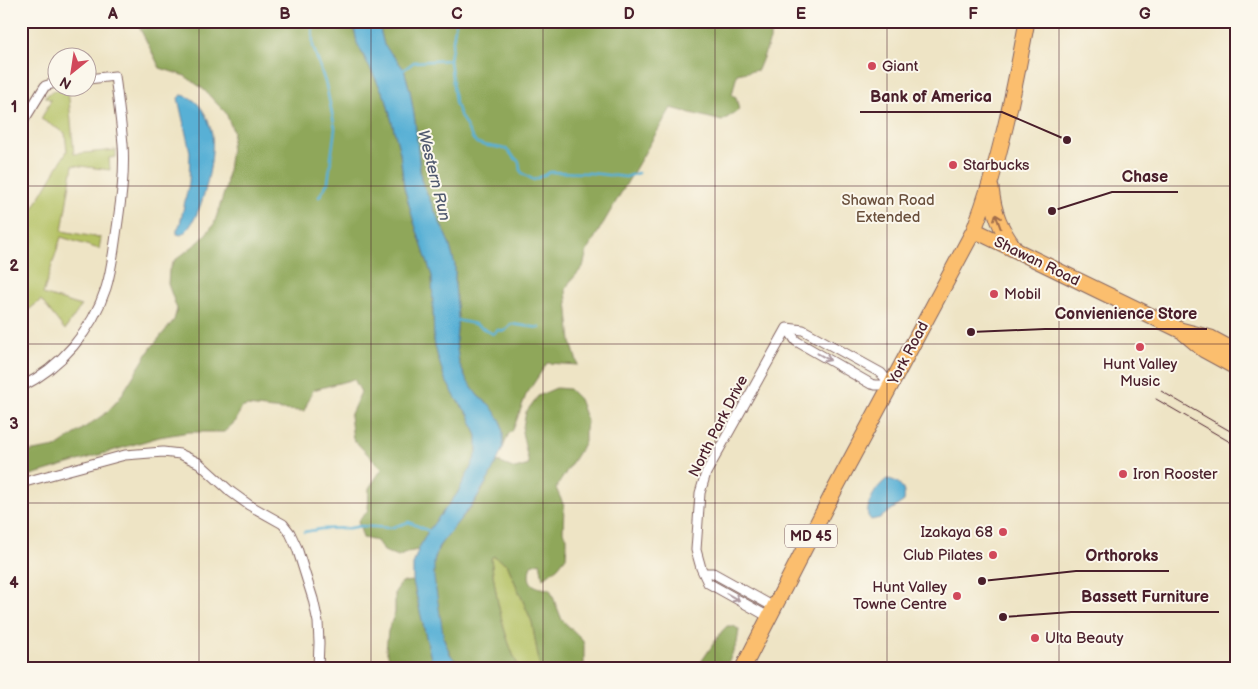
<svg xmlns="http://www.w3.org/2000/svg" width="1258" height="689" font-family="'Balsamiq Sans',sans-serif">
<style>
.green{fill:#b4c164;stroke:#7f7048}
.forest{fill:#8fa75a;stroke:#6c6342}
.water{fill:#58b0d5;stroke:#516880}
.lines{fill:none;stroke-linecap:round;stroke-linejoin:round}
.stream{stroke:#58b0d5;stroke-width:2.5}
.minor-casing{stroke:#836461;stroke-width:11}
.primary-casing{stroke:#836461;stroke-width:17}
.minor{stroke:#fff;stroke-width:9}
.primary{stroke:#fbbe6e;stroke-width:15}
.tram{stroke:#4a1f2b;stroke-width:1}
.oneway{stroke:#a26e4c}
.oneway2{stroke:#ae9aa0}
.grid{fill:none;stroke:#4a1f2b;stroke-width:1;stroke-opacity:0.55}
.poi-dot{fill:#d1495b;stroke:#fbf7ec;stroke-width:2}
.labels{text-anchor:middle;stroke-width:4;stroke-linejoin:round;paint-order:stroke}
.shield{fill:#fbf7ec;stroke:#7f6065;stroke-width:1}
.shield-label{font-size:14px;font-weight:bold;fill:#4a1f2b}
.poi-label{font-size:15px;fill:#4a1f2b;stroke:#fbf7ec;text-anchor:start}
.park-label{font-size:15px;fill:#6a503c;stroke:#fbf7ec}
.street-label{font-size:15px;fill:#4a1f2b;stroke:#fbf7ec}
.water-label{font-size:16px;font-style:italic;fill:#50596f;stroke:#fbf7ec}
.leader{fill:none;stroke:#4a1f2b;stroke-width:2}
.callout-dot{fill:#4a1f2b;stroke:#fbf7ec;stroke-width:2}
.callout-label{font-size:16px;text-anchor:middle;font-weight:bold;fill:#4a1f2b;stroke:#fbf7ec;stroke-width:4;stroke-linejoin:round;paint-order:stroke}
.neatline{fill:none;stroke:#4a1f2b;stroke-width:2}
.grid-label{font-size:16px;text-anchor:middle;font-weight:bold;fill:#4a1f2b}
</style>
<rect width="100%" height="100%" fill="#fbf7ec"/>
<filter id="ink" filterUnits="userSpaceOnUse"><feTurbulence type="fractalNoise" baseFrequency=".02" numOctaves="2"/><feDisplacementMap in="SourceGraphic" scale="10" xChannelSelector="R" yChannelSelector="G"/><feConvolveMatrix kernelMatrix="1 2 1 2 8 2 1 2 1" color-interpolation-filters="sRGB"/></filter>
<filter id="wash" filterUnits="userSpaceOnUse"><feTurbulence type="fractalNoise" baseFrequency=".0096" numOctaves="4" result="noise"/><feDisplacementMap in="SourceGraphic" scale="20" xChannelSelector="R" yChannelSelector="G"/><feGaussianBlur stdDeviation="1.12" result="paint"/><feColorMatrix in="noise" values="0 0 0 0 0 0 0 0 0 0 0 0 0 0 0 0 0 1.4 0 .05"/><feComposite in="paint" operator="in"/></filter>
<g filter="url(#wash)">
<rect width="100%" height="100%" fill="#eee4c5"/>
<path class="green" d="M68 88 74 154 116 150V157L109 158 110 170 73 165 62 231 101 238 99 249 61 237 43 294 81 306 65 330 41 300 21 316V229L67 151 65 133 41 119 51 100 45 97 52 91Z
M493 556 507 564 532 622 540 668H519C502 633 496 597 491 559Z"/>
<path class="forest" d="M136 21H353L357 43 386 99 400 153 404 187 413 219 432 276 434 341 438 358 445 379 457 400 469 415 477 436V453L470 469 457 494 428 531 418 550 408 552 398 557 384 551 377 541 363 538 358 521 368 511 369 488 382 469 353 439 350 416 361 392 354 379 313 390 304 411 283 410 247 406 241 408 236 421 224 432H189L159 437 21 478V453L56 447 106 413 119 399 151 348 174 320 177 309 168 284 169 270 174 261 201 240 214 224 226 187 233 131 226 113 203 89 185 76 160 68Z
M378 21H771L770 40 758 70 737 74 732 95 736 97 739 110 722 121 671 108 587 251 583 267 569 283 566 290 571 342 578 365 547 363 526 395 513 430 508 435 503 448V433L490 405 478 396 466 379 459 363 456 342 458 317 455 285V265L449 243 421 180 415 121 410 91 404 69 384 45Z
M556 388 569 389 579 399 587 421 585 429V442L556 488 564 506 563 532 567 537V543L566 557 558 567 543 579 540 562 531 565C525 584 534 588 550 589L562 620 582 639 584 645V668H540L532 622 507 564 493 556 491 559C496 597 502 633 519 668H461C447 655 443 637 440 619 437 601 431 580 434 562 438 537 462 521 475 502 484 489 490 475 496 461L515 469 529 465 522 432 526 412 538 396Z
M413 581 429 650 432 663 435 668H393L386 650 388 631 395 613V592L402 582Z
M727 626H734L739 630 737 643 726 668H697L722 631Z"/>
<path class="water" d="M353 21H378L384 45 404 69 410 91 415 121 421 180 449 243 455 265V285L458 317 456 342 459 363 466 379 478 396 490 405 501 421 503 433V448L489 478 474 502 439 546 434 561V578L444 639 450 654 461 668H435L432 663 413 581V565L418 550 428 531 457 494 470 469 477 453V436L469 415 457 400 445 379 438 358 434 341 432 276 413 219 404 187 400 153 386 99 357 43Z
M181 95C199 97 209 118 212 135 215 158 202 223 181 235L177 234V230L180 224 189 183 190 152 178 98Z
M887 479C899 480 906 488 904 501L880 518 871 520 868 516C866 503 876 487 887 479Z"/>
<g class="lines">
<path class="stream" d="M312 21 313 46 326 85 335 128 328 182 319 197
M450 60 456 21
M402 71 414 62 450 60 455 102 459 113 473 139 477 143 483 145 506 149 519 162 520 170 523 174 534 180 550 172 590 173 626 177 638 173
M456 320 475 324 493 334 498 330 505 331 511 324 540 328
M304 532 321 529 350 528 361 526 390 528 409 522 431 532"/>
</g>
</g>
<g filter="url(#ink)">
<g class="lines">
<g class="minor-casing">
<path id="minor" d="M21 125 45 86 58 82
M787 328 796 341 871 384 875 385H891
M787 328 803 330 881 373 891 385
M21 387C61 367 92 331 106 288 112 269 114 248 117 228 121 200 125 173 123 144 121 122 118 99 115 76L88 79
M21 483 125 455 163 452 180 454 199 463 231 492 249 505 283 524 290 533 297 548 313 599 318 622 319 643 318 668
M704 573H713L774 607
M769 617 708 583 701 568 696 550 700 493 706 473 787 328"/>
</g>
<g class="primary-casing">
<path id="primary" d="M991 188C994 214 1000 228 1015 249
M974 230 1180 330 1211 338 1237 352
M1184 333 1204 350 1237 368
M743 668 835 489 974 230C1000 162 1014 92 1027 21"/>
</g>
<use href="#minor" class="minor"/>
<use href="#primary" class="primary"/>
<path class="tram" d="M1161 391 1237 435
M1156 399 1237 446"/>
</g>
<defs><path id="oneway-shaft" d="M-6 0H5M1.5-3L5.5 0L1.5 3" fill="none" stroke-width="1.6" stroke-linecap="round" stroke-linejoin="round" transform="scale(1.25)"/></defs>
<use class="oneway" href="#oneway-shaft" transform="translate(998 221) rotate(-110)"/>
<g class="oneway2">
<use href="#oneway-shaft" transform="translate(824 357) rotate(29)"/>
<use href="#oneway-shaft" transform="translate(733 597) rotate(29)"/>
</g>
</g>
<path class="grid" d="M199 21V668M371 21V668M543 21V668M715 21V668M887 21V668M1059 21V668M21 186H1237M21 344H1237M21 503H1237"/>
<g class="poi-dot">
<circle cx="872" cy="66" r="5"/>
<circle cx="953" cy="165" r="5"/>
<circle cx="994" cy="294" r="5"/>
<circle cx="1140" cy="347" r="5"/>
<circle cx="1123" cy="474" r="5"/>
<circle cx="1003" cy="532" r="5"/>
<circle cx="993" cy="555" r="5"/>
<circle cx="957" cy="596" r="5"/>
<circle cx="1035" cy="638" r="5"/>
</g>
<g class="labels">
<rect class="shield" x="785" y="524.5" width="52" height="23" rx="4"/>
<g class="shield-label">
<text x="811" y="541">MD 45</text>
</g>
<g class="poi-label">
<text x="882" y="71">Giant</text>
<text x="963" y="170">Starbucks</text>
<text x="1004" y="299">Mobil</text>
<text x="1140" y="369" text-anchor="middle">Hunt Valley<tspan x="1140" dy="17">Music</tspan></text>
<text x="1133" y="479">Iron Rooster</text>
<text x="993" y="537" text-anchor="end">Izakaya 68</text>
<text x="983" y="560" text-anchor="end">Club Pilates</text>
<text x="947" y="592" text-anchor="end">Hunt Valley<tspan x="947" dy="17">Towne Centre</tspan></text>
<text x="1045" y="643">Ulta Beauty</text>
</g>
<g class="park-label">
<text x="888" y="205">Shawan Road<tspan x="888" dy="17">Extended</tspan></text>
</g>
<g class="street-label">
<text transform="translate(1037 261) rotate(26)" y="5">Shawan Road</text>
<text transform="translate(908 353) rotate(-62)" y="5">York Road</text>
<text transform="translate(718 426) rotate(-63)" y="5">North Park Drive</text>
</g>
<g class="water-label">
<text transform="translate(435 175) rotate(76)" y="6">Western Run</text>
</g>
</g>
<path class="leader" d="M1067 140L1002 112H860M1052 211L1112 192H1178M971 332L1045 329H1207M982 581L1076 571H1169M1003 617L1071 612H1219"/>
<g class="callout-dot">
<circle cx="1067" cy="140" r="5"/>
<circle cx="1052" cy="211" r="5"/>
<circle cx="971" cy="332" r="5"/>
<circle cx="982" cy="581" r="5"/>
<circle cx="1003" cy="617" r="5"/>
</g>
<g class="callout-label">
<text x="931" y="102">Bank of America</text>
<text x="1145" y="182">Chase</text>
<text x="1126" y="319">Convienience Store</text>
<text x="1122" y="561">Orthoroks</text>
<text x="1145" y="602">Bassett Furniture</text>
</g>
<rect width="1258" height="689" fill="none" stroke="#fbf7ec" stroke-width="55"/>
<g transform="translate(72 72) rotate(210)"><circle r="24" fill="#fbf7ec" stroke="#b4a19f"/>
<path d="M0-4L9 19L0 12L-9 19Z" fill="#d1495b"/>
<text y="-8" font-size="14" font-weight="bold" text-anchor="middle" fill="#4a1f2b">N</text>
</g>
<rect x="28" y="28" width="1202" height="634" class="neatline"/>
<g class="grid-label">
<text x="113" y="19">A</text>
<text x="285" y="19">B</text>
<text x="457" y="19">C</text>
<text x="629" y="19">D</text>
<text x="801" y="19">E</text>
<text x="973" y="19">F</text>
<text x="1145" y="19">G</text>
<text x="14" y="112">1</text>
<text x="14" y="271">2</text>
<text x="14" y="429">3</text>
<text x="14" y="588">4</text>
</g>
</svg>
